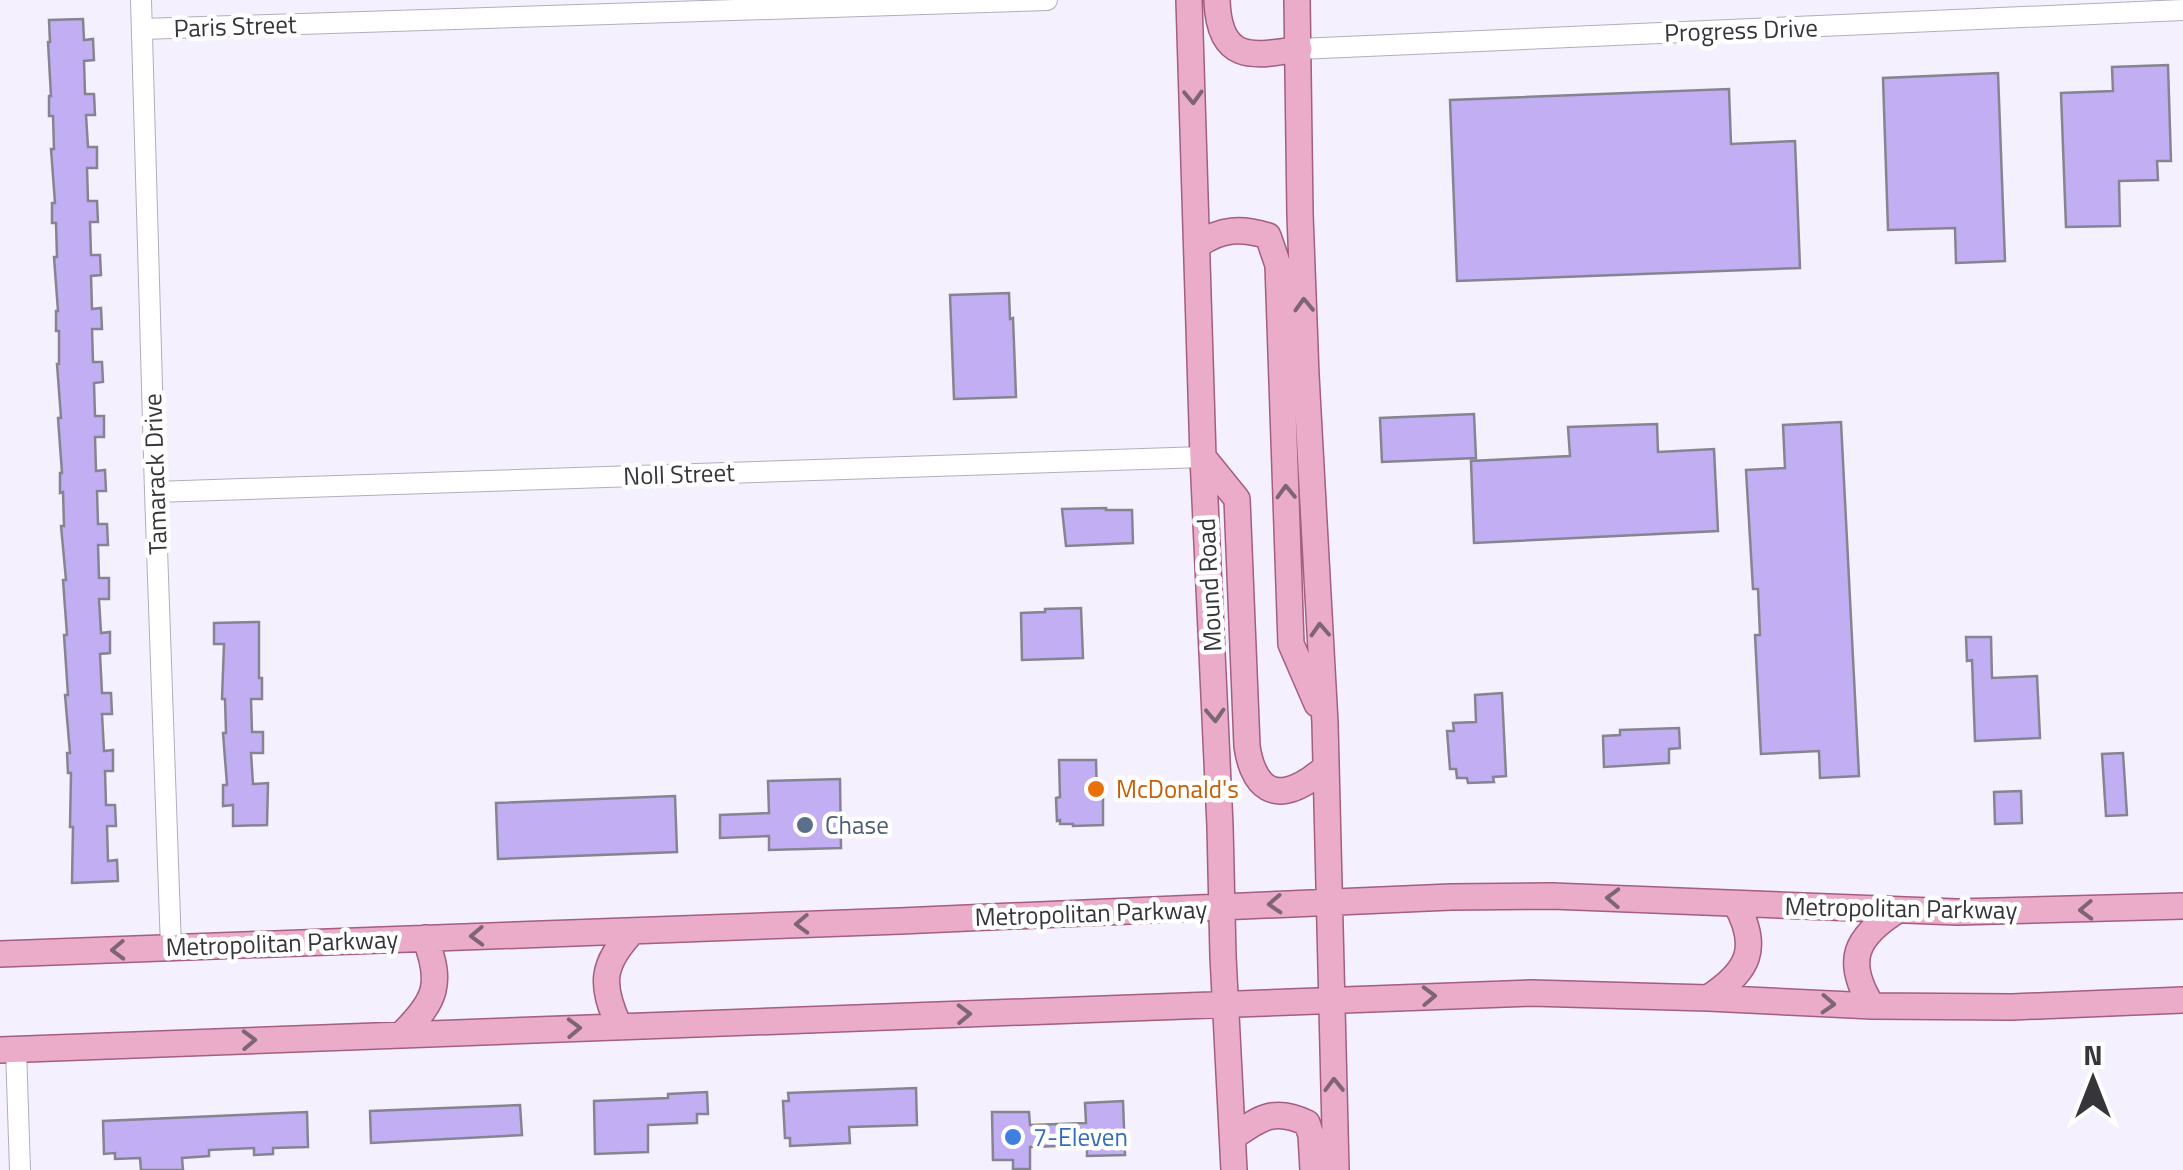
<svg xmlns="http://www.w3.org/2000/svg" width="2183" height="1170" font-family="'Titillium Web',sans-serif">
<style>
.building{fill:#c2aef2;stroke:#878491;stroke-width:2.5}
.lines{fill:none;stroke-linecap:round;stroke-linejoin:round}
.minor-casing{stroke:#b1aebb;stroke-width:22}
.major-casing{stroke:#a35e80;stroke-width:28}
.minor{stroke:#fff;stroke-width:20}
.major{stroke:#ebacca;stroke-width:25}
.oneway{stroke:#7e6574}
.food-dot{fill:#e8710a;stroke:#fff;stroke-width:4}
.service-dot{fill:#5c6f8a;stroke:#fff;stroke-width:4}
.shop-dot{fill:#3f7fe0;stroke:#fff;stroke-width:4}
.labels{text-anchor:middle;stroke-width:9;stroke-linejoin:round;paint-order:stroke}
.street-label{font-size:25px;fill:#36353a;stroke:#fff}
.food-label{font-size:25px;fill:#c56008;stroke:#fff;text-anchor:start}
.service-label{font-size:25px;fill:#4e5e75;stroke:#fff;text-anchor:start}
.shop-label{font-size:25px;fill:#366cbe;stroke:#fff;text-anchor:start}
</style>
<rect width="100%" height="100%" fill="#f4f0fe"/>
<path class="building" d="M83 19 84 40 93 39 94 60 84 61 85 94H94L95 115H86L88 147H97V168H87L88 201H97L98 222H90L91 255H100L101 275 91 276 92 309 101 308 102 329H92L93 362H102L103 382 94 383 95 416H104V437H95L96 471 105 470 106 491H97L98 524H107L108 545H98L99 578H109V599H99L101 633 110 632V653L100 654 102 693H111L112 714H102L104 751 113 750V771H105L106 805H115L116 826H107L108 861 117 860 118 881 72 883 73 827H70L71 773H68L67 753H70L65 695H68L64 635H67L63 580H66L61 526H64L63 492 60 493V473H62L58 418H61L57 364H59V331H56V311H58L54 257H57L56 223H52V203H55L51 149H54L53 116H49V96H51L48 42H50L49 20Z
M2168 65 2171 161H2157L2158 180 2119 181 2120 226 2066 227 2061 93 2113 91 2112 67Z
M1998 73 2005 261 1956 263 1955 228 1888 230 1883 78Z
M1729 89 1731 144 1795 141 1800 268 1457 281 1450 100Z
M1009 293 1010 319 1013 318 1016 397 954 399 950 295Z
M1474 414 1476 458 1382 462 1380 418Z
M1841 422 1859 776 1820 778 1819 751 1761 754 1755 635H1760L1758 589H1753L1746 470 1785 468 1783 425Z
M1657 424 1658 452 1714 449 1718 531 1474 543 1471 461 1570 456 1568 427Z
M1106 508V510H1132L1133 543 1066 546 1062 509Z
M1081 608 1083 658 1022 660 1021 613 1045 612V609Z
M259 622V678H262V699H251L252 732H263V753H251L253 784 268 783 267 825 233 826V805L223 806V785H227L223 733H226L225 699H222L224 644H214V623Z
M1966 637H1991L1992 678 2037 676 2040 738 1975 741 1972 660 1967 661Z
M1502 693 1506 776 1493 777 1494 782 1468 783 1467 778H1457L1456 769H1450L1447 731H1454L1453 723 1476 722 1475 695Z
M1679 728 1680 748 1669 749V763L1604 767 1603 736 1620 735V730Z
M2123 753 2127 815 2106 816 2102 754Z
M1059 760H1096L1097 797H1103V825L1073 826V824H1060V820L1057 821 1056 798 1060 797Z
M840 779 841 848 769 850V836L720 838V815L769 813 768 781Z
M2021 791 2022 823 1995 824 1994 792Z
M675 796 677 852 498 859 496 803Z
M916 1088 917 1125 849 1127 850 1143 790 1146V1138H785L783 1101H789L788 1093Z
M707 1092 708 1114H697V1123L648 1125V1152L595 1154 594 1101 668 1098V1094Z
M1123 1101 1125 1155 1087 1156V1145L1030 1147V1169H1013V1160H993L992 1112H1029L1030 1125 1086 1123 1085 1103Z
M520 1105 522 1135 371 1143 370 1111Z
M307 1112 308 1147 273 1148V1154L254 1155V1148L209 1150V1156L182 1158 183 1170H141L140 1158 115 1159V1153L104 1154 103 1121Z"/>
<g class="lines">
<g class="minor-casing">
<path id="minor" d="M141 0 155 492 171 948
M142 29 1047 0
M1299 49 2183 10
M155 492 1203 457
M16 1049 20 1170"/>
</g>
<g class="major-casing">
<path id="major" d="M1189 0 1203 457 1220 826 1223 956 1234 1170
M1217 0C1219 62 1251 57 1299 49
M1297 0 1300 214 1306 375 1325 723 1336 1170
M1198 245C1221 228 1242 228 1268 236L1278 265 1291 644 1317 704
M1203 457 1237 499 1247 746C1248 753 1250 762 1253 769 1269 807 1302 788 1325 768
M0 954 900 921 1451 897 1552 896 1957 912 2183 906
M1708 998C1749 971 1760 948 1736 904
M1872 1006C1844 961 1855 937 1898 910
M619 1026C600 984 601 965 633 931
M401 1035C436 1001 443 984 425 938
M0 1050 1531 993 1708 998 1872 1006 2012 1007 2183 1000
M1233 1137C1260 1118 1274 1107 1307 1123L1311 1135 1313 1170"/>
</g>
<use href="#minor" class="minor"/>
<use href="#major" class="major"/>
</g>
<defs><path id="oneway-chevron" d="M-2-3.5L2.5 0L-2 3.5" fill="none" stroke-width="1.6" stroke-linecap="round" stroke-linejoin="round" transform="scale(2.5)"/></defs>
<g class="oneway">
<use href="#oneway-chevron" transform="translate(1193 97) rotate(88)"/>
<use href="#oneway-chevron" transform="translate(1304 305) rotate(-92)"/>
<use href="#oneway-chevron" transform="translate(1286 492) rotate(-92)"/>
<use href="#oneway-chevron" transform="translate(1320 630) rotate(-93)"/>
<use href="#oneway-chevron" transform="translate(1215 715) rotate(87)"/>
<use href="#oneway-chevron" transform="translate(1613 898) rotate(-178)"/>
<use href="#oneway-chevron" transform="translate(1275 904) rotate(177)"/>
<use href="#oneway-chevron" transform="translate(2086 910) rotate(178)"/>
<use href="#oneway-chevron" transform="translate(802 924) rotate(178)"/>
<use href="#oneway-chevron" transform="translate(477 936) rotate(178)"/>
<use href="#oneway-chevron" transform="translate(118 950) rotate(178)"/>
<use href="#oneway-chevron" transform="translate(1429 996) rotate(-2)"/>
<use href="#oneway-chevron" transform="translate(1828 1004) rotate(3)"/>
<use href="#oneway-chevron" transform="translate(964 1014) rotate(-2)"/>
<use href="#oneway-chevron" transform="translate(574 1028) rotate(-2)"/>
<use href="#oneway-chevron" transform="translate(249 1040) rotate(-2)"/>
<use href="#oneway-chevron" transform="translate(1334 1085) rotate(-91)"/>
</g>
<circle class="food-dot" cx="1096" cy="789" r="10"/>
<circle class="service-dot" cx="805" cy="825" r="10"/>
<circle class="shop-dot" cx="1013" cy="1137" r="10"/>
<g class="labels">
<g class="street-label">
<text transform="translate(235 26) rotate(-2)" y="9">Paris Street</text>
<text transform="translate(1741 30) rotate(-2)" y="9">Progress Drive</text>
<text transform="translate(155 474) rotate(-92)" y="9">Tamarack Drive</text>
<text transform="translate(679 474) rotate(-2)" y="9">Noll Street</text>
<text transform="translate(1209 585) rotate(-93)" y="9">Mound Road</text>
<text transform="translate(1901 908) rotate(1)" y="9">Metropolitan Parkway</text>
<text transform="translate(1091 913) rotate(-2)" y="9">Metropolitan Parkway</text>
<text transform="translate(282 943) rotate(-2)" y="9">Metropolitan Parkway</text>
</g>
<g class="food-label">
<text x="1116" y="798">McDonald's</text>
</g>
<g class="service-label">
<text x="825" y="834">Chase</text>
</g>
<g class="shop-label">
<text x="1033" y="1146">7-Eleven</text>
</g>
</g>
<g transform="translate(2093 1080)" stroke="#ffffff" stroke-width="8" paint-order="stroke">
<path d="M0-8L18 38L0 25L-18 38Z" fill="#36353a"/>
<text y="-15" font-size="28" font-weight="bold" text-anchor="middle" fill="#36353a">N</text>
</g>
</svg>
